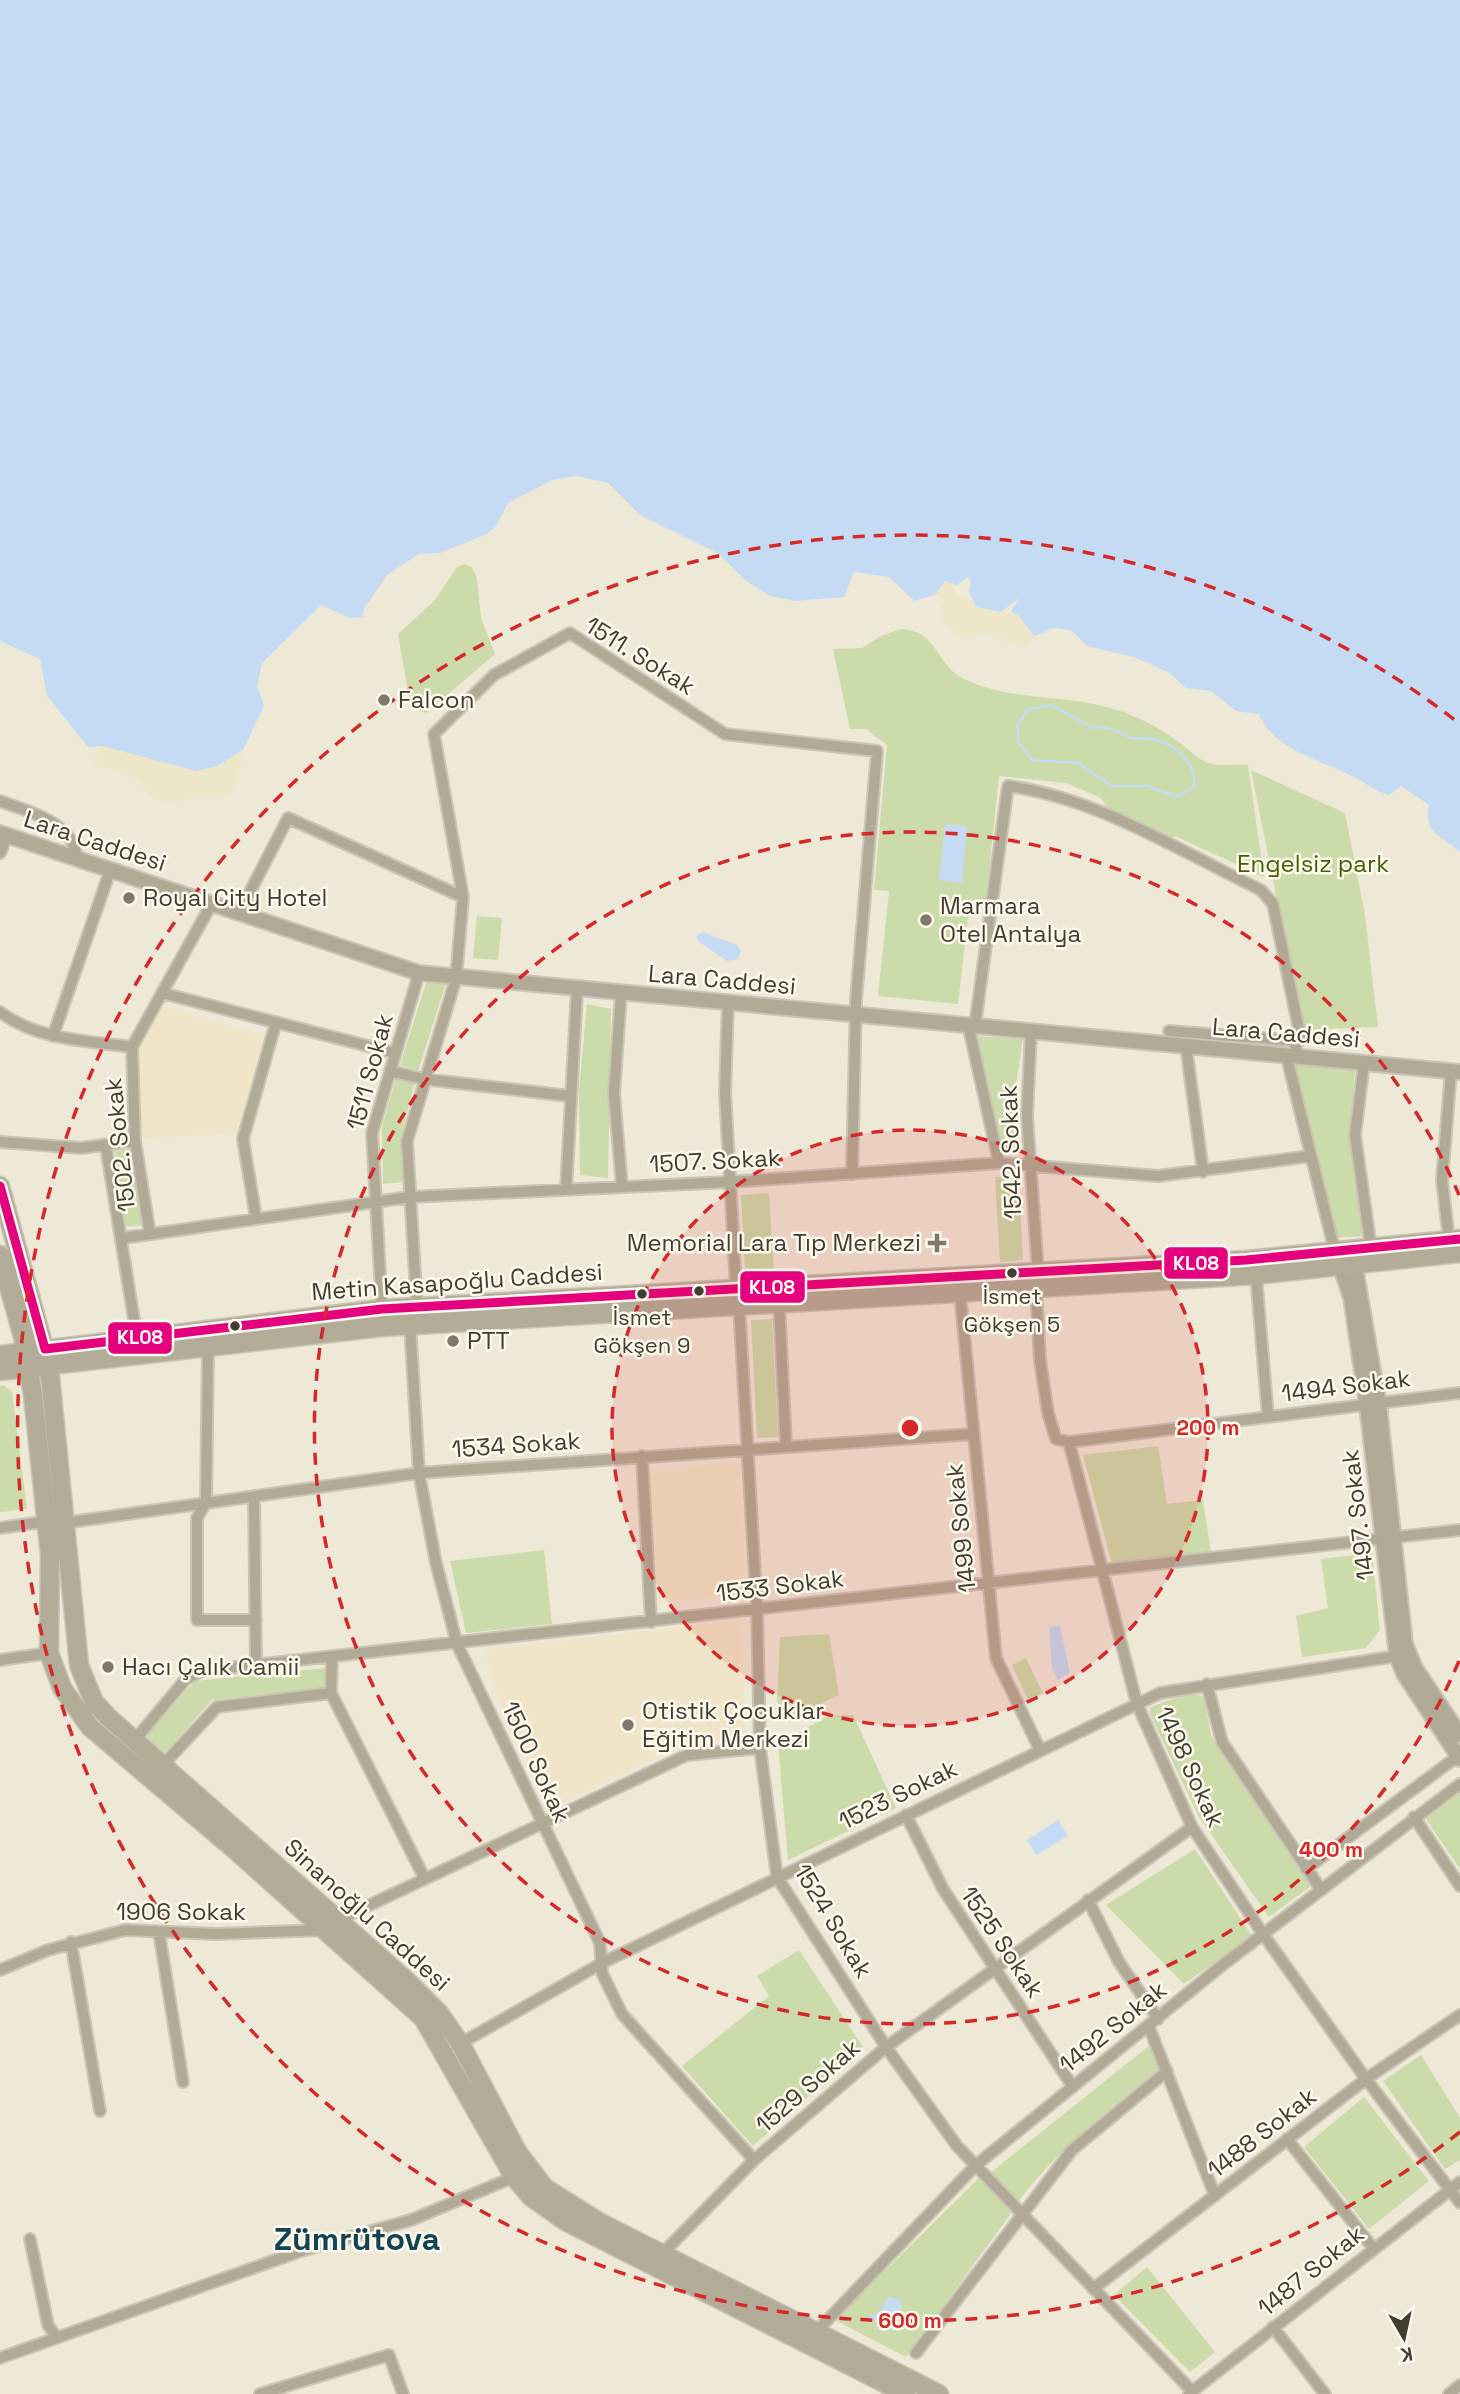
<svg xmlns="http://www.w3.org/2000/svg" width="1460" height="2394" font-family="'Space Grotesk',sans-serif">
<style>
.built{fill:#f0e5c8}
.green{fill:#cbdbaa}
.sand{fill:#ede6c9}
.water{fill:#c5daf3}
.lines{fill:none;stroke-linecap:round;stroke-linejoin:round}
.stream{stroke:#c5daf3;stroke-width:2.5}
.minor-casing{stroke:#cac5b7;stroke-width:14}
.tertiary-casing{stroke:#cac5b7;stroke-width:18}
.primary-casing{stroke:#cac5b7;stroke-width:21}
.minor{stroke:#b1aa96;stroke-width:10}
.tertiary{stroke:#b1aa96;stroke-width:14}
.primary{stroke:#b3ac99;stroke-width:18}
.bus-1-casing{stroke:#fffaee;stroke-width:14}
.bus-1{stroke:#e5007d;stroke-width:9}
.ring{fill:none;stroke:#d62828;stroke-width:3.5;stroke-dasharray:12 9}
.poi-dot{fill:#7e796a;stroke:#fffaee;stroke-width:2.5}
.bus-dot{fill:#413d30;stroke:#fffaee;stroke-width:2.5}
.labels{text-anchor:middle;stroke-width:5;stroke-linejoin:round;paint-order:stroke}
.bus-label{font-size:22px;fill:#413d30;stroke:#fffaee}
.street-label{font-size:24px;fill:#413d30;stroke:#fffaee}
.poi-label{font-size:24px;fill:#413d30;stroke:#fffaee;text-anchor:start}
.park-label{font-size:24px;fill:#426102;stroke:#fffaee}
.district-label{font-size:32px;font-weight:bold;fill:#124456;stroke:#fffaee}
.centre{fill:#d62828;stroke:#fffaee;stroke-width:3.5}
.ring-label{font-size:21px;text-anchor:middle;font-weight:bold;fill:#d62828;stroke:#fffaee;stroke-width:5;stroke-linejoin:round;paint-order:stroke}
.line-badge{stroke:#fffaee;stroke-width:2.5}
.badge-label{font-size:19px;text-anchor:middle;font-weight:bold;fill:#fff}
</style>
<rect width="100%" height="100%" fill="#eee8d7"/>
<path class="built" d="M162 1006 264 1037 238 1133 142 1138 137 1048Z
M739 1463 747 1590 743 1596 658 1602 649 1469Z
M741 1620 746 1738 687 1743 550 1809 498 1698 485 1650Z"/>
<path class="green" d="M464 564 472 567 477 578 481 618 495 654 426 713 414 709 410 702 398 634 435 600 457 567Z
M901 629C939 631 935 665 964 679 1012 702 1063 693 1114 709 1138 716 1160 728 1180 743 1188 748 1197 759 1206 762 1217 767 1236 764 1248 765L1264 877 1175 836 1166 839 1108 809 1101 798 1066 783 999 776 986 900H970L958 1004 878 996 889 891 874 890 887 745 866 729H850L833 649 862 648 881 636Z
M1251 770 1345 813 1365 915 1378 1027 1303 1030Z
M477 916 502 918 498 960 473 958Z
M427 980 446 983 418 1071 400 1065Z
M587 1004 611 1009 608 1178 580 1175 579 1090Z
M974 1036 1023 1039 1016 1085V1152L1001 1153Z
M1295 1064 1355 1070 1350 1133 1364 1236 1337 1238Z
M396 1079 414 1084 401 1137 403 1182 383 1184 382 1126Z
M134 1149 144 1225 125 1227 115 1151Z
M1019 1176 1023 1260 1000 1262 995 1177Z
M769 1193 774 1272 745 1273 741 1195Z
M772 1319 778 1437 757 1438 751 1320Z
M3 1385 12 1392 27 1509 0 1512V1386Z
M1158 1446 1167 1504 1203 1500 1211 1553 1112 1564 1083 1455Z
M544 1550 552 1624 466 1633 450 1561Z
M1372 1553 1380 1630 1366 1648 1302 1657 1296 1616 1328 1608 1321 1559Z
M829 1634 839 1695 788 1719 777 1702 780 1637Z
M1026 1658 1043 1693 1028 1700 1012 1665Z
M326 1668 327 1688 212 1700 161 1757 142 1740 195 1681Z
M1198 1694 1204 1698 1211 1735 1227 1762 1311 1886 1269 1917 1199 1817 1149 1712 1151 1707 1175 1698Z
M828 1716 853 1715 896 1808 788 1860 778 1744Z
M1460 1793V1869L1426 1819Z
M1195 1849 1252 1936 1184 1984 1106 1905Z
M799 1950 863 2047 753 2146 682 2066 769 1996 757 1976Z
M1150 2045 1159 2069C1107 2111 1058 2149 1018 2202L990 2173Z
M1421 2055 1460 2118V2160L1445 2169 1383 2081Z
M1364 2097 1429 2181 1369 2229 1304 2147Z
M979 2178 1012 2212 906 2357 835 2320Z
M1147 2267 1215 2352 1190 2372 1114 2295Z"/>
<path class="sand" d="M950 580 956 596 973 601 977 607 1019 616 1034 636 1026 648 984 632 965 639 941 622 945 617 941 606 946 600 936 594 945 581Z
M102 746 197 771 217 766 243 750 235 790C213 803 212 794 194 797 178 800 163 807 148 794 144 790 143 783 139 780 128 772 106 768 93 763Z"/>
<path class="water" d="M0 0H1460V852C1440 835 1423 833 1429 805L1401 786 1389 795C1376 792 1366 783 1354 777 1323 761 1273 750 1259 714L1236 711 1211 691 1186 688 1168 672 1134 657 1087 646 1071 630 1054 628 1034 636 1019 616 1011 612 1019 598 1001 612 976 607 969 592 971 580 968 577 957 585 945 581 936 594 914 601 889 577 854 572 844 597 795 601 770 596 745 580 719 554 640 515 608 483 577 476 553 480 508 503 496 526 487 534 440 553 419 554 388 574 365 607 362 617 350 618 321 605 262 663 257 686 264 706 243 750 217 766 197 771 102 746 88 747 47 696 40 659 0 641Z
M945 824 967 826 962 883 939 880Z
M703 932 737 945 741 951 738 959 727 961 698 941 697 935Z
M1060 1625 1070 1673 1058 1680 1052 1668 1049 1627Z
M1058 1820 1068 1836 1036 1855 1027 1840Z
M889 2296 901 2300 902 2309 895 2324 898 2329 893 2332 888 2327 880 2332 877 2322 869 2320 868 2317 879 2312Z"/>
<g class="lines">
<path class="stream" d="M1051 705 1093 728C1108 725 1115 731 1129 737 1138 740 1148 737 1157 740 1175 745 1200 767 1193 788L1176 797 1148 786H1112L1078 763 1032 760 1018 742V725L1027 710Z"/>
<g class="minor-casing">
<path id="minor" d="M0 801C29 812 75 822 77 860
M0 853 7 836
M239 913 288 818 463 897
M162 993 395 1053
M621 994 614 1094 622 1187
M728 1003 725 1092 736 1287
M0 1012C37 1040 88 1041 132 1047
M968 1024 999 1163
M975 1025 1008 786C1097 798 1180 851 1261 890L1273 904 1301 1039 1295 1045 1298 1055
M1031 1030 1027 1116 1038 1272
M1169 1031 1299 1041
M53 1036 110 871
M1186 1046 1203 1172
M1286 1054 1335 1252
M1364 1063 1355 1135 1371 1248
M390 1071 423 1079 569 1096
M0 1142 81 1148 135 1141
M106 1147 137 1338
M566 1190 577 990
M256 1218 243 1139 276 1022
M150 1234 135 1141 132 1047 212 903
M123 1238 410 1197 729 1182 999 1163 1158 1176 1311 1156
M1449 1240 1442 1180 1451 1071
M1256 1275 1268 1417
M1036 1290 1040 1360 1048 1413 1056 1439 1069 1442 1137 1704 1192 1827 1263 1934 1366 2079 1460 2203
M960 1293 996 1658 1040 1750
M779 1303 786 1446
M739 1305 757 1610 760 1748 777 1877 886 2047 957 2146 1192 2391
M417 1307 407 1141 456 978 463 897 434 734 494 675 570 633 725 734 877 751 856 1000 852 1174
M382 1309 372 1133 419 973
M410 1325 419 1473 436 1563 457 1644 600 1943 602 1973 622 2014 754 2160
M208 1347 206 1503 197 1518V1620H256
M1069 1442 1460 1393
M642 1456 651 1622
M254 1496 256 1665
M64 1523 419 1473 973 1434
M0 1528 48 1521
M332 1658 331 1693 425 1879
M0 1660 49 1653
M1207 1684 1222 1742 1320 1888
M134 1741 186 1679 201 1671 1460 1530
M162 1766 217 1707 331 1693
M906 1815 943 1889 1073 2087
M1414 1817 1460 1886
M1306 1869 1458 1756
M1088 1900 1119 1962 1158 2019
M338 1920 687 1755 760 1748
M159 1932 183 2082
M71 1942 100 2111
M0 1970 48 1950 125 1930 216 1934 326 1930
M1149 2027 1215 2196
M456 2046 602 1963 1160 1693 1397 1656
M1287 2139 1373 2248
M30 2239 48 2325 56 2337
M663 2253 754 2160 886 2047 1192 1827
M1093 2289 1366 2079 1460 2015
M1273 2327 1325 2394
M817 2331 975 2166 1220 1967 1460 1784
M916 2353 1072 2150 1167 2071
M0 2358 301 2251 411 2220 514 2177
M260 2394 389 2355 403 2394
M1189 2394 1460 2182
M1449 2394 1460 2385"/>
</g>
<g class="tertiary-casing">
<path id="tertiary" d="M0 833 419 973 1460 1072
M1353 1255 1379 1405 1405 1644 1415 1668 1460 1735
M1337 1256 1351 1298 1367 1406 1397 1656 1404 1674 1460 1759"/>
</g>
<g class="primary-casing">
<path id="primary" d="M0 1186 49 1366 79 1665 94 1702 108 1717 406 1980 439 2013 460 2043 518 2153 545 2188 599 2222 939 2394
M0 1255 23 1337 33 1395 50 1555 49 1653 62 1688 90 1727 234 1849 423 2018 514 2177 531 2197 565 2221 906 2394
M0 1355 382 1309 1246 1260 1460 1239
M0 1371 382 1327 1256 1275 1460 1253"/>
</g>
<use href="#minor" class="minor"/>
<use href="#tertiary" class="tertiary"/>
<use href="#primary" class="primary"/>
<g class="bus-1-casing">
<path id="bus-1" d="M0 1186 45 1349 382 1309 1246 1260 1460 1239"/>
</g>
<use href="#bus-1" class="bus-1"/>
</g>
<circle cx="910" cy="1428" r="298" fill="#d62828" fill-opacity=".12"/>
<g class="ring">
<circle cx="910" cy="1428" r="298"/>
<path d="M1459 1661A596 596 0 1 1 1459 1195"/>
<path d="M1460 2132A893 893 0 1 1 1460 724"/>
</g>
<g class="poi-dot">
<circle cx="384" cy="700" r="7"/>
<circle cx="129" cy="898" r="7"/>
<circle cx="926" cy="920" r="7"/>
<path d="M933.5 1232.5h7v7h7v7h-7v7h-7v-7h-7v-7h7z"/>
<circle cx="453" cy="1341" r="7"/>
<circle cx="108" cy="1667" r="7"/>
<circle cx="628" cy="1725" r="7"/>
</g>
<g class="bus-dot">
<circle cx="1012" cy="1273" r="6"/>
<circle cx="699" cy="1291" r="6"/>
<circle cx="642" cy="1294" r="6"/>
<circle cx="235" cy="1326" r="6"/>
</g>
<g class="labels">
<g class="bus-label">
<text x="1012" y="1304">İsmet<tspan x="1012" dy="28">Gökşen 5</tspan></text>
<text x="642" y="1325">İsmet<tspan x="642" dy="28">Gökşen 9</tspan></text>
</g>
<g class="street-label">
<text transform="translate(640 656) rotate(32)" y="8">1511. Sokak</text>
<text transform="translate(95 841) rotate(18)" y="8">Lara Caddesi</text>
<text transform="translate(722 980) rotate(5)" y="8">Lara Caddesi</text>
<text transform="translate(1286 1033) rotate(5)" y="8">Lara Caddesi</text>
<text transform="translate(370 1072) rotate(-75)" y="8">1511 Sokak</text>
<text transform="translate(120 1145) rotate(-96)" y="8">1502. Sokak</text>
<text transform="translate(1011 1152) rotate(-92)" y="8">1542. Sokak</text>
<text transform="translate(715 1161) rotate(-3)" y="8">1507. Sokak</text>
<text transform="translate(457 1282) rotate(-4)" y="8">Metin Kasapoğlu Caddesi</text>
<text transform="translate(1346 1386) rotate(-7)" y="8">1494 Sokak</text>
<text transform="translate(516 1445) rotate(-4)" y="8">1534 Sokak</text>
<text transform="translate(1358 1515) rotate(-97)" y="8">1497. Sokak</text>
<text transform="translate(961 1528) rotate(-96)" y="8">1499 Sokak</text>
<text transform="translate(780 1586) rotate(-7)" y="8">1533 Sokak</text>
<text transform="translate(536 1762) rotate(65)" y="8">1500 Sokak</text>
<text transform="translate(1190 1767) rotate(65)" y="8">1498 Sokak</text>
<text transform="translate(898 1795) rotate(-26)" y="8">1523 Sokak</text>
<text x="181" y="1920">1906 Sokak</text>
<text transform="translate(367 1915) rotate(42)" y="8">Si̇nanoğlu Caddesi</text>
<text transform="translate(833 1921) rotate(59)" y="8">1524 Sokak</text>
<text transform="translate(1002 1942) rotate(56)" y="8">1525 Sokak</text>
<text transform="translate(1113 2027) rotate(-39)" y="8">1492 Sokak</text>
<text transform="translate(808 2086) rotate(-41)" y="8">1529 Sokak</text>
<text transform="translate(1262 2133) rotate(-38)" y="8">1488 Sokak</text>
<text transform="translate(1311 2271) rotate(-39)" y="8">1487 Sokak</text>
</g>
<g class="poi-label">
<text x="398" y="708">Falcon</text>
<text x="143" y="906">Royal City Hotel</text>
<text x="940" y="914">Marmara<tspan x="940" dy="28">Otel Antalya</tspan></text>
<text x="921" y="1251" text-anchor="end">Memorial Lara Tıp Merkezi</text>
<text x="467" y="1349">PTT</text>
<text x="122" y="1675">Hacı Çalık Camii</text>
<text x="642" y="1719">Otistik Çocuklar<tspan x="642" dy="28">Eğitim Merkezi</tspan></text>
</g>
<g class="park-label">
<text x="1313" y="872">Engelsiz park</text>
</g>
<g class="district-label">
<text x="357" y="2250">Zümrütova</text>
</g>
</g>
<circle cx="910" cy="1428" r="10" class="centre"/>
<g class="ring-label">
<text x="1208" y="1435">200 m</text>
<text x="1331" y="1857">400 m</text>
<text x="910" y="2328">600 m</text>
</g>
<g class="line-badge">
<rect x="1163" y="1246" width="66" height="34" rx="7" fill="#e5007d"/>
<rect x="739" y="1270" width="67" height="34" rx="7" fill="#e5007d"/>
<rect x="107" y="1321" width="66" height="34" rx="7" fill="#e5007d"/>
</g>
<g class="badge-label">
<text x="1196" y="1270">KL08</text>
<text x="772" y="1294">KL08</text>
<text x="140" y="1344">KL08</text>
</g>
<g transform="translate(1404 2338) rotate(171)" stroke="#fffaee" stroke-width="5" paint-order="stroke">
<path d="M0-5L12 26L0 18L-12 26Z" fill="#413d30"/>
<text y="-10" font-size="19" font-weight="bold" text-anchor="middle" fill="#413d30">K</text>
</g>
</svg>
